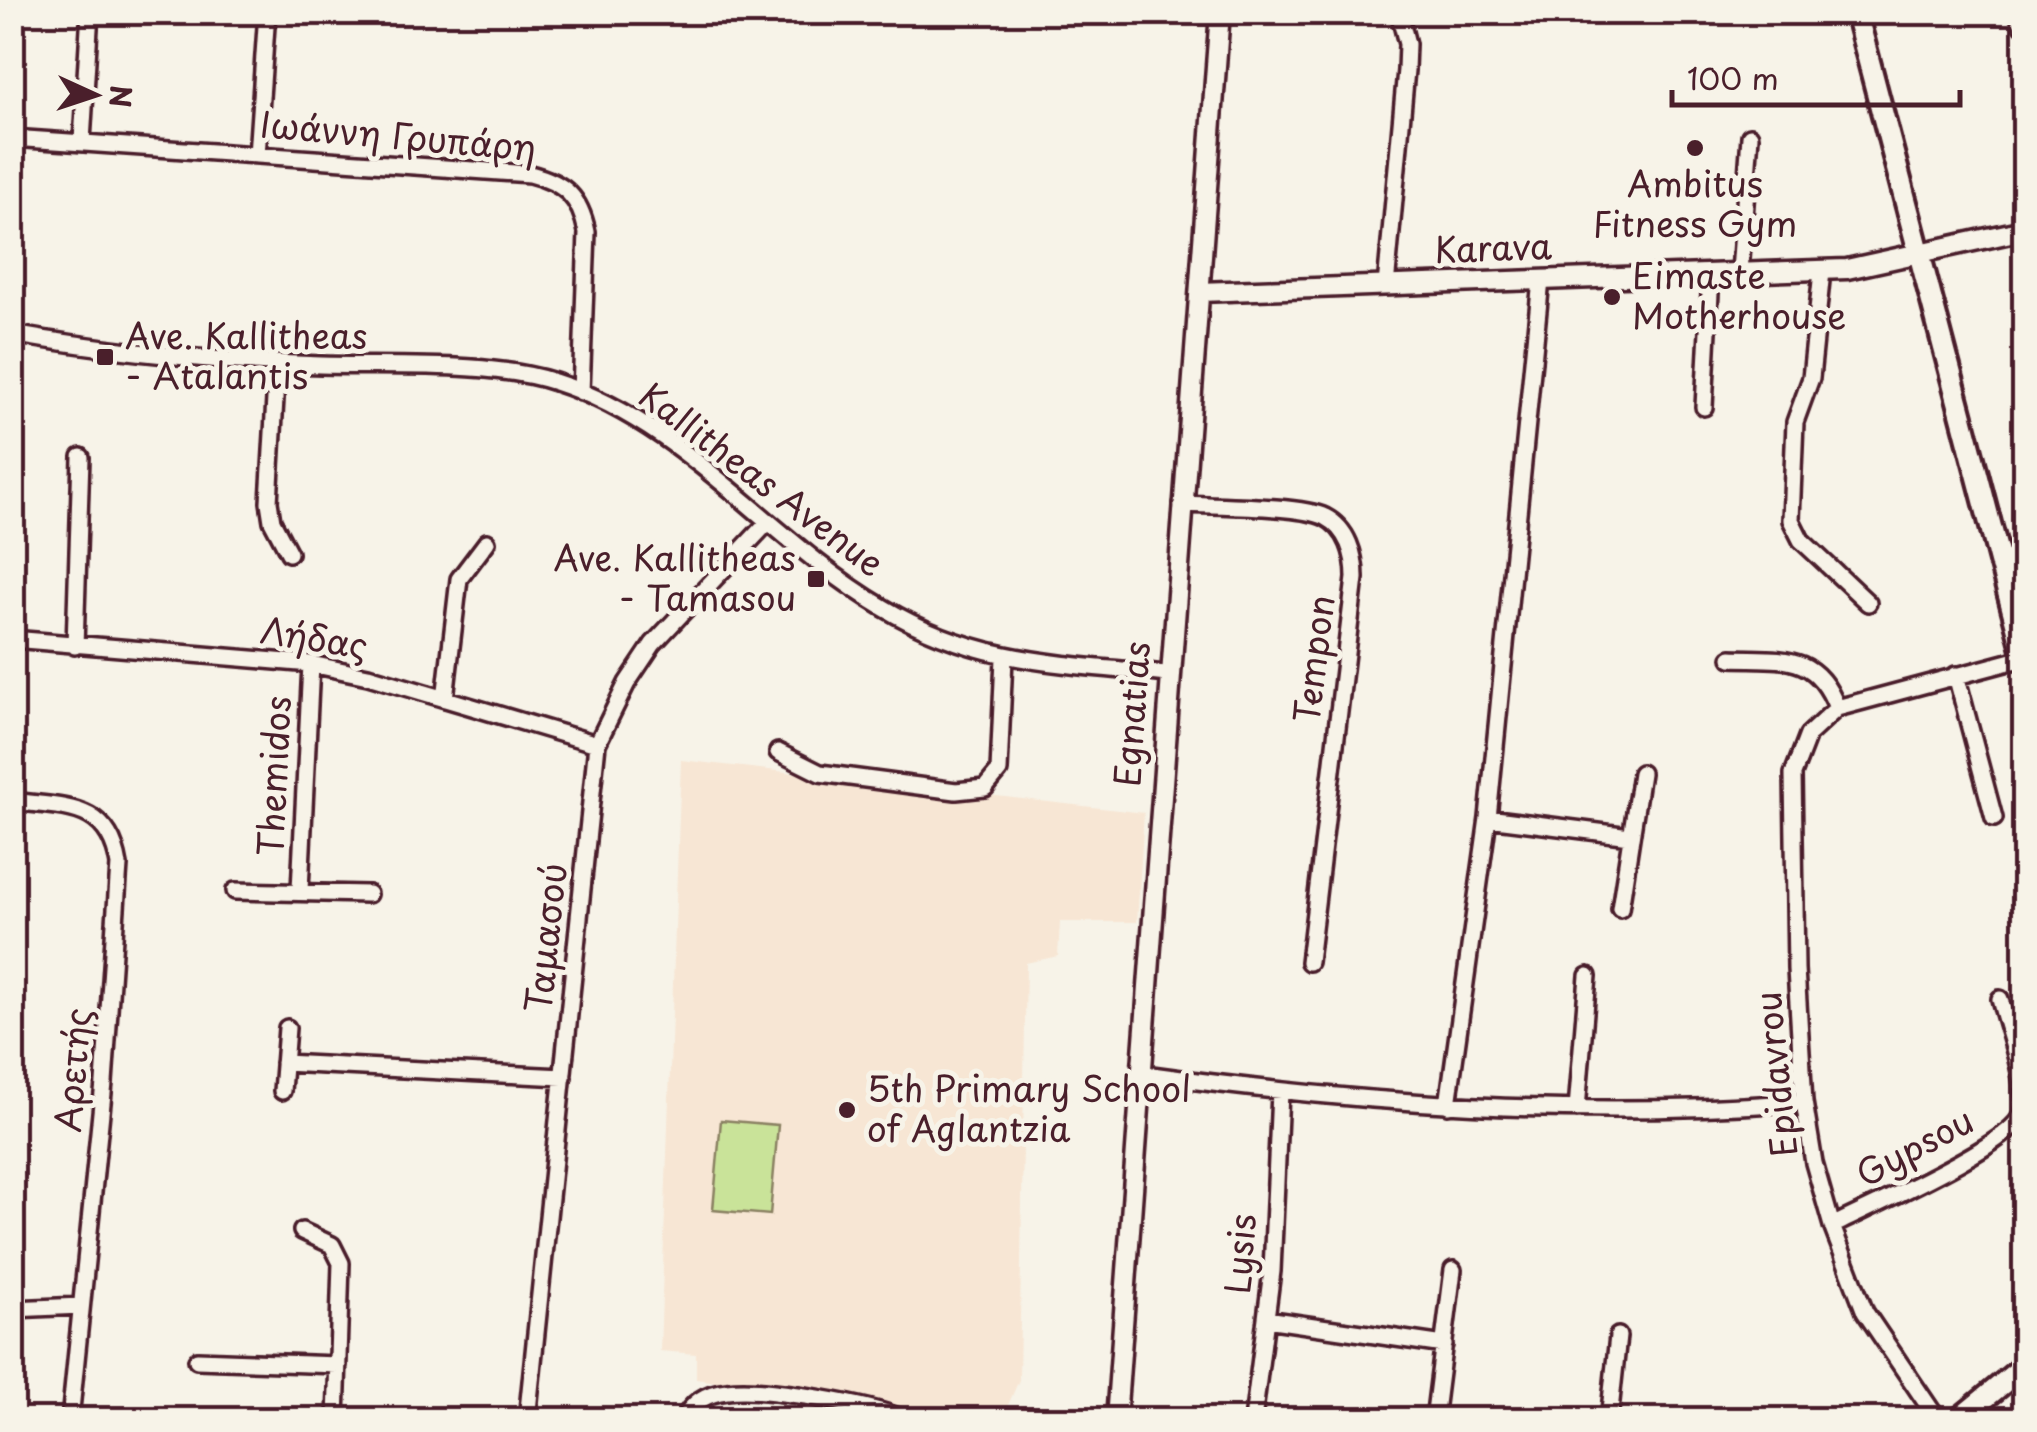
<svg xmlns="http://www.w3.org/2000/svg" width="2037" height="1432" font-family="'Playpen Sans',sans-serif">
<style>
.built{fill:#f7e6d4}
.green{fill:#c9e399;stroke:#8a8162;stroke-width:2.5}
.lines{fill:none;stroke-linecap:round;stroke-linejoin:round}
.minor-casing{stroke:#4a1f2b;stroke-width:22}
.tertiary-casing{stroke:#4a1f2b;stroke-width:25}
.secondary-casing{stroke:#4a1f2b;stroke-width:28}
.minor{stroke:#f7f3e8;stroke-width:15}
.tertiary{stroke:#f7f3e8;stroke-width:18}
.secondary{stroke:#f7f3e8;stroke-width:20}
.poi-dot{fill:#4a1f2b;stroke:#f7f3e8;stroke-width:4}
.labels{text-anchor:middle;stroke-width:10;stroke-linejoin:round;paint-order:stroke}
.street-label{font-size:35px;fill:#4a1f2b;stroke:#f7f3e8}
.poi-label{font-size:35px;fill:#4a1f2b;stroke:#f7f3e8;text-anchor:start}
</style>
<rect width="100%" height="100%" fill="#f7f3e8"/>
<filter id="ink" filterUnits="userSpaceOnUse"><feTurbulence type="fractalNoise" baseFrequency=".01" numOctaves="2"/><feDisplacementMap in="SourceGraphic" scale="20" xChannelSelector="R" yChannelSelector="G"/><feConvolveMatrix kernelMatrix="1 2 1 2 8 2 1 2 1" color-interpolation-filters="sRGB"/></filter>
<g filter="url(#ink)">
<path class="built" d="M681 760 1144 813 1137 922H1060L1058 956 1026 963 1019 1380 1002 1419H951L926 1411 696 1379V1354L660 1351Z"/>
<path class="green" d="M721 1120 778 1125 770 1215 713 1210Z"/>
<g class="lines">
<g class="minor-casing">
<path id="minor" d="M1173 12 1219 16
M12 138 530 174C565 183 580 197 587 232L581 392
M82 141 90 12
M257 155 267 12
M1822 271 1811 378 1795 422 1791 520 1801 540 1868 603
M1740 272 1750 136
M1386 286 1406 70 1407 44 1399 12
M12 334C115 352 218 362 321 365 389 367 492 361 555 382 687 424 768 540 884 608 977 664 1064 664 1168 674
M277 364 269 502 272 521 289 553
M1704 407 1711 274
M1182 504C1214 506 1300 505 1325 517 1348 529 1355 555 1355 578L1309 962
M12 639 311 664 368 676 597 744
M75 646 81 457
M1731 658C1782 660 1816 652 1837 708
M1956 675 1994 818
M445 699 459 579 487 542
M778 752 820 773 956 791 985 788 999 771 1004 658
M12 801C65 808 109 802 119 865L104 1083 70 1420
M1488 818 1630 836
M300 890 311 664
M235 891 368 894
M1620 909 1641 773
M284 1063 563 1077
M1144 1074C1362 1104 1583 1119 1804 1102
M282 1091 287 1028
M1448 1105 1488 818 1541 280
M1577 1109 1588 976
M1832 1226C1865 1209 2014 1144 2022 1113 2029 1086 2007 1027 2000 999
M302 1231 332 1245 341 1263 336 1420
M12 1309 81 1306
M1266 1319 1444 1345
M197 1360 338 1365
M527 1420 597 744 627 683 653 644 768 522
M684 1420C692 1401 708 1393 727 1391 764 1386 872 1405 906 1420
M1253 1420 1272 1271 1280 1092
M1434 1420 1453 1270
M1609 1420 1618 1336
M1938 1420 1865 1312 1832 1226 1814 1163 1804 1102 1796 969 1793 774 1808 735 1837 708 2024 658"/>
</g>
<g class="tertiary-casing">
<path id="tertiary" d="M2018 12 2024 24
M1200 292 1847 269 2024 230
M1116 1420 1220 12"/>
</g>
<g class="secondary-casing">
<path id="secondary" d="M1856 12 2024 653
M1958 1420 2024 1366"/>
</g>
<use href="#minor" class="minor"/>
<use href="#tertiary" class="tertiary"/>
<use href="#secondary" class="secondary"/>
</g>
</g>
<g class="poi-dot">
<circle cx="1695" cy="148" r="10"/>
<circle cx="1612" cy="297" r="10"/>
<rect x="95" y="347" width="20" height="20" rx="5"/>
<rect x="806" y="569" width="20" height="20" rx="5"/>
<circle cx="847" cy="1110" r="10"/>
</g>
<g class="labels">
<g class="street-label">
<text transform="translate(398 137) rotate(5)" y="12">Ιωάννη Γρυπάρη</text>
<text transform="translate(1493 249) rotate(-2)" y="12">Karava</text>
<text transform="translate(761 480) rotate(37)" y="12">Kallitheas Avenue</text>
<text transform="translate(314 639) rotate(9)" y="12">Λήδας</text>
<text transform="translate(1315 659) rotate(-83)" y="12">Tempon</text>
<text transform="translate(1133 714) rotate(-86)" y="12">Egnatias</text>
<text transform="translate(275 776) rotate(-87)" y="12">Themidos</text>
<text transform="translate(547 938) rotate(-84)" y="12">Ταμασού</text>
<text transform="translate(74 1070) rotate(-85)" y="12">Αρετής</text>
<text transform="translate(1777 1074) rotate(-96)" y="12">Epidavrou</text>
<text transform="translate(1915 1148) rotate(-28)" y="12">Gypsou</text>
<text transform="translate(1241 1254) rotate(-86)" y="12">Lysis</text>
</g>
<g class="poi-label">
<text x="1695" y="197" text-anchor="middle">Ambitus<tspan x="1695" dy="40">Fitness Gym</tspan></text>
<text x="1632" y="289">Eimaste<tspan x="1632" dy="40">Motherhouse</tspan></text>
<text x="125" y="349">Ave. Kallitheas<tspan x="125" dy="40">- Atalantis</tspan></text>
<text x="796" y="571" text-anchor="end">Ave. Kallitheas<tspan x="796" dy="40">- Tamasou</tspan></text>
<text x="867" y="1102">5th Primary School<tspan x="867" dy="40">of Aglantzia</tspan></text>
</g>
</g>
<rect width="2037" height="1432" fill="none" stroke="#f7f3e8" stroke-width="50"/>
<rect x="25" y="25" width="1987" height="1382" fill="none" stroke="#4a1f2b" stroke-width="4" filter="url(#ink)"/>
<g transform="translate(95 95) rotate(93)" stroke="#f7f3e8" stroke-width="8" paint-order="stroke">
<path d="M0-8L18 38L0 25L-18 38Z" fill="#4a1f2b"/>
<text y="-15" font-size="28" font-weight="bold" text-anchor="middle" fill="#4a1f2b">N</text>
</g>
<path d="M1672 90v15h288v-15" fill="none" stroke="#4a1f2b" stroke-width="5"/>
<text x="1687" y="90" font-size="30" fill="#4a1f2b" stroke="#f7f3e8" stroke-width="8" paint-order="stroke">100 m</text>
</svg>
